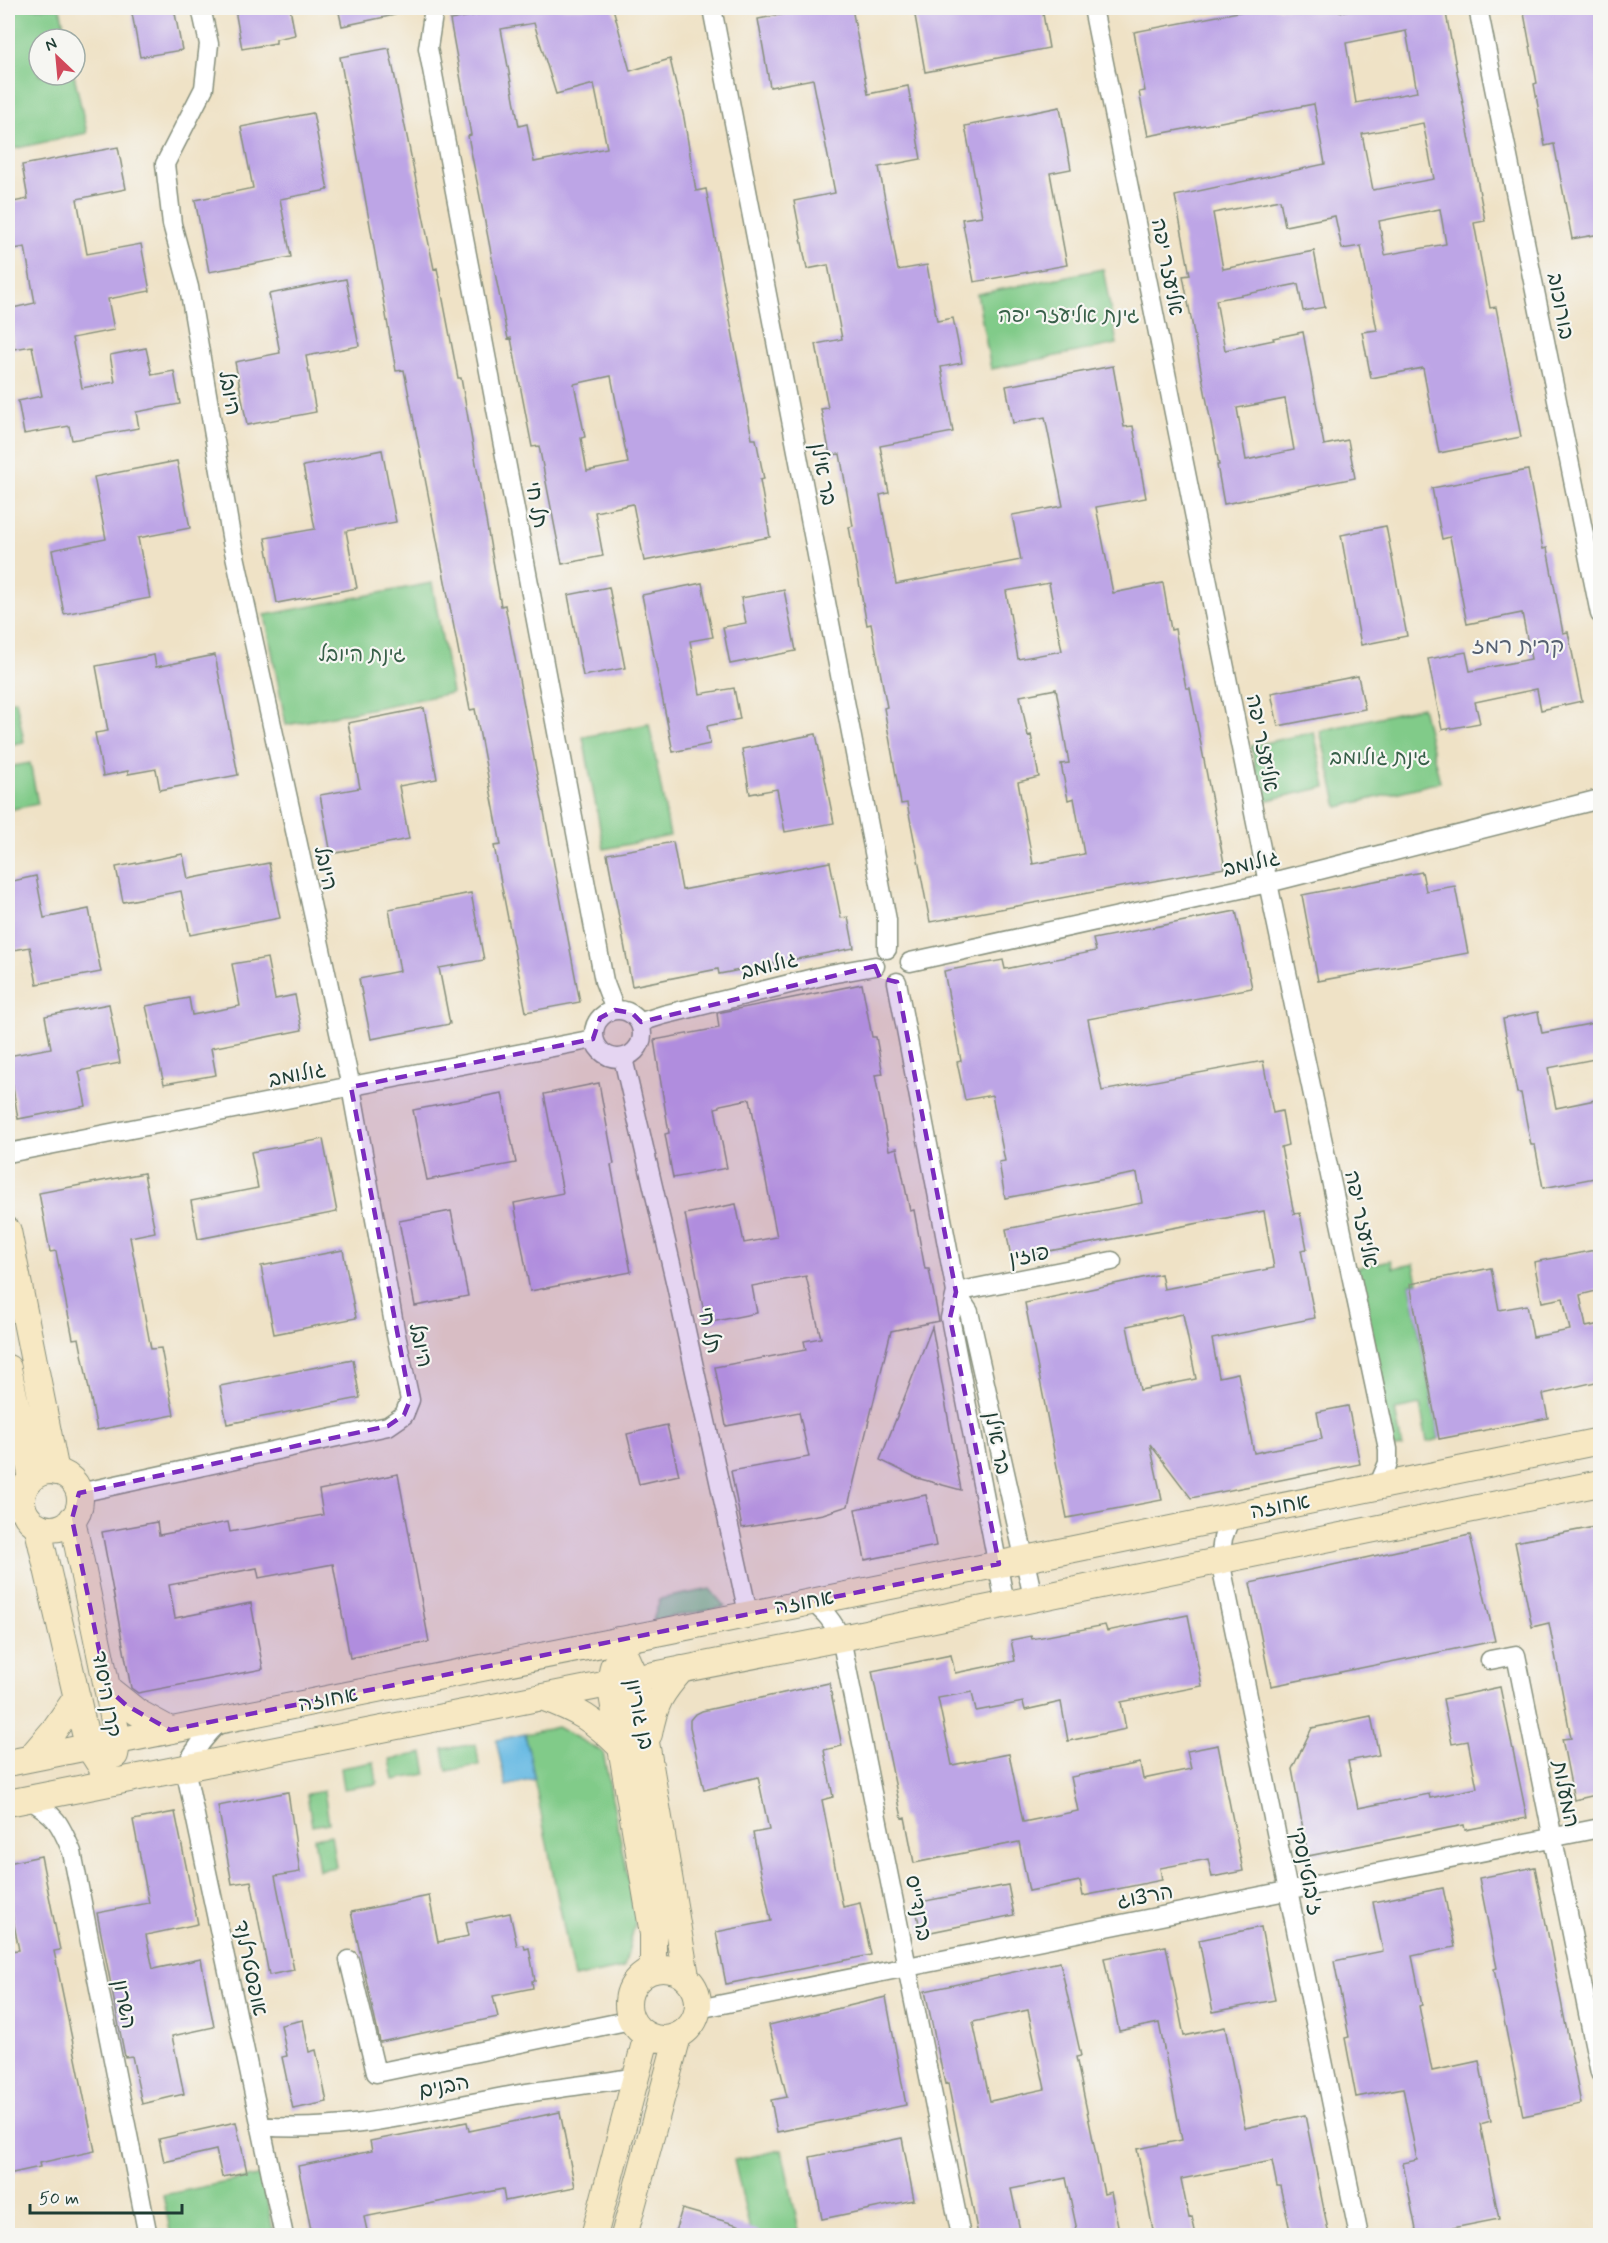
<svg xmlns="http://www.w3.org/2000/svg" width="1608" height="2243" font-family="Mynerve,'Playpen Sans Hebrew',sans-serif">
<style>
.green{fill:#81cb89;stroke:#50845e;stroke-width:1.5}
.water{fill:#68bae3;stroke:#447c8c;stroke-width:1.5}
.building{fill:#bda5e6;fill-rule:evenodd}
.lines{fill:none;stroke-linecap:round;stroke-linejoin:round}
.street-casing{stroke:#87907d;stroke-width:21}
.secondary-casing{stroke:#87907d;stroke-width:28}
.street{stroke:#fff;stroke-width:18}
.secondary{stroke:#f7e8c3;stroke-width:26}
.marked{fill:#7b2cbf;fill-opacity:0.2;stroke:#7b2cbf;stroke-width:4.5;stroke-dasharray:12 8;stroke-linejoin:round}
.labels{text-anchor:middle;stroke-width:4.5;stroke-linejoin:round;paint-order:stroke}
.street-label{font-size:21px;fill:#1f3d34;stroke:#f6f6f2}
.park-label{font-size:21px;fill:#386049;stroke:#f6f6f2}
.neighbourhood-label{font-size:22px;fill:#566172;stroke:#f6f6f2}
</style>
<rect width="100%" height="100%" fill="#f6f6f2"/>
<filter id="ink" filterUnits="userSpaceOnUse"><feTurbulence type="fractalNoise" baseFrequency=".0167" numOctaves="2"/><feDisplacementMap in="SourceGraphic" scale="12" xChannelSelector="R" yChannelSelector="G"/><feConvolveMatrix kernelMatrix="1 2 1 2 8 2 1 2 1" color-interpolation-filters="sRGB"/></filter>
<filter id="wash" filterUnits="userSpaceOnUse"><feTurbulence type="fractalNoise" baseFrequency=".008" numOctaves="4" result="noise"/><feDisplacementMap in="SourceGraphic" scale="24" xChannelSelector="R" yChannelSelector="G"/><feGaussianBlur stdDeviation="1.35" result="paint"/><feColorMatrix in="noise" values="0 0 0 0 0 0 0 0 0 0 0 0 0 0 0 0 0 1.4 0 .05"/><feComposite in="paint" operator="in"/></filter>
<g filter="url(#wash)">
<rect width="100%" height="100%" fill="#efe2c6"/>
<path class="green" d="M8 8H60L67 39H39V75H74L87 133 8 150Z
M1103 269 1117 344 991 369 977 294Z
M432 583 452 693 286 725 265 615Z
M16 700 24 742 8 745V702Z
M1422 707 1440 782 1338 807 1320 731Z
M649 724 670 836 604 849 583 737Z
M1314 732 1326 787 1263 801 1251 746Z
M30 763 38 804 8 810V767Z
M1391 1260 1393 1268 1414 1264 1418 1282 1410 1284 1439 1439 1427 1442 1420 1405 1395 1410 1402 1447 1388 1449 1350 1269Z
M710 1589 725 1607 653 1620 660 1599Z
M557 1727 603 1752 636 1919 624 1968 574 1978 525 1734Z
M476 1744 479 1765 447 1771 443 1749Z
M423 1753 427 1774 394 1780 390 1759Z
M374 1762 377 1784 344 1789 341 1768Z
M324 1791 329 1823 312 1826 307 1794Z
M331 1835 336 1867 319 1870 314 1838Z
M782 2150 800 2235H751L734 2160Z
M262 2175 274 2235H171L163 2195Z"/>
<path class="water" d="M525 1734 535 1779 506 1786 496 1740Z"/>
<g id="blocks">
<path class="building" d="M131 8H174L182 50 140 57Z
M250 8H290L295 35 276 39V43L242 49 235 10Z
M338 8H394L395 15 342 26Z
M512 8H613L630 71 670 59 684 118 696 191 706 189 752 439H756L764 479 760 480 770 537 644 561 633 504 595 512 603 556 562 564 539 446 532 447 511 338 508 339 468 136 471 135 450 20ZM534 23 556 94 594 84 607 148 534 162 527 124 519 126 501 29ZM611 376 628 463 587 471 581 438 585 437 574 384Z
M818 8H852L868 94 908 86 921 159 879 167 898 270 927 265 937 321 953 318 962 363 941 367 953 432 880 446 889 493 880 495 896 584 1021 560 1012 515 1063 506 1045 417 1013 423 1006 386 1113 366 1124 427 1133 426 1146 498 1096 507 1113 593 1163 583 1171 630 1175 629 1186 688H1190L1225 868 930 922 907 803 901 804 884 708 887 707 871 624 867 625 849 527 853 526 840 454 830 455 821 409 828 408 816 344 842 339 828 265 807 269 794 201 835 193 813 79 770 87 758 19ZM1049 583 1062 651 1018 659 1006 591ZM1056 689 1069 763 1061 764 1068 800 1074 798 1084 854 1033 864 1018 782 1039 777 1031 735 1028 736 1020 696Z
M927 8H1042L1049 48 925 72 914 10Z
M1259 8H1339L1340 12 1362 8H1445L1485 221 1474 223 1490 308 1496 307 1521 437 1439 453 1423 368 1371 378 1362 332 1377 330 1361 246 1342 249 1335 216 1285 226 1280 200 1213 213 1223 269 1314 251 1325 307 1303 311 1298 284 1216 300 1225 350 1274 340 1273 338 1303 332 1324 445 1348 440 1355 478 1224 504 1217 465H1219L1183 276 1190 275 1175 196 1325 164 1314 104 1148 136 1139 92 1145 91 1134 32ZM1406 31 1417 92 1356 103 1346 43ZM1423 123 1434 179 1373 190 1362 134ZM1440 209 1446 244 1385 255 1379 221ZM1285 399 1294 450 1246 460 1237 408Z
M1523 8H1600V234L1572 239 1554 144 1545 146 1534 84 1537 83Z
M389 48 434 269 437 268 458 378H461L501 606 505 605 580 1002 526 1012 494 846 501 845 475 709 470 710 404 370 396 371 340 57Z
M1060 107 1071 169 1050 173 1067 265 974 282 962 219 982 216 965 126Z
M313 113 328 190 280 199 291 257 209 272 195 200 253 188 241 127Z
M118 147 126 189 77 199 87 254 141 244 150 291 108 299 114 330 72 338 82 388 115 382 110 355 146 348 152 375 174 371 180 404 136 412 139 428 72 440 69 426 24 434 18 401 42 396 32 346 14 349 8 309 35 303 25 247 8 250V203L28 199 22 165Z
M346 279 359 346 306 356 316 412 247 425 235 362 280 353 269 294Z
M382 450 396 522 346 531 357 588 277 603 265 538 315 529 303 466Z
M177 461 190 528 138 538 150 598 64 614 52 550 106 539 94 477Z
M1528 470 1543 549 1547 548 1563 633 1568 632 1582 701 1541 710 1537 689 1475 702 1480 723 1442 730 1428 659 1466 652 1470 671 1531 659 1522 613 1467 624 1450 537 1442 539 1432 488Z
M1386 526 1407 636 1361 645 1341 535Z
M702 583 713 637 690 641 700 694 734 688 740 719 707 726 710 744 673 752 642 595Z
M609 587 625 668 583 676 568 595Z
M784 590 796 651 730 664 723 627 746 623 741 598Z
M154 655 156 667 215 655 238 775 160 790 156 769 128 774V771L103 776 95 733 108 731 96 666Z
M1358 676 1365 709 1278 726 1271 693Z
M424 708 437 779 399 786 409 839 331 854 320 795 360 788 348 723Z
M816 734 834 823 785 832 777 789 750 794 742 749Z
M673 842 682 890 830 862 841 918 848 917 854 948 719 974 718 969 632 986 607 854Z
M183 854 188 879 269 863 280 918 190 935 181 891 123 902 116 867Z
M1422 872 1426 891 1455 886 1468 953 1318 981 1302 895Z
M36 876 44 918 89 909 101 972 37 984 30 947 8 951V882Z
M471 893 484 960 439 968 450 1024 371 1039 359 979 400 971 389 909Z
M1236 911 1252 988 1088 1019 1102 1091 1263 1061 1273 1113 1282 1111 1288 1145 1281 1147 1294 1214 1300 1213 1307 1249 1301 1250 1315 1318 1212 1339 1219 1377 1238 1373 1254 1453 1322 1439 1317 1412 1348 1406 1360 1464 1191 1498 1150 1444 1162 1500 1067 1518 1025 1303 1161 1274 1164 1289 1274 1268 1264 1211 1011 1258 1006 1229 1142 1203 1137 1173 1005 1198 999 1162 1005 1161 992 1095 965 1100 957 1062 961 1061 944 971 1003 960 1005 969 1096 951 1093 939ZM1183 1314 1196 1379 1140 1390 1127 1326Z
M267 958 275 999 295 995 302 1030 211 1048 216 1075 164 1084 146 1006 189 998 192 1015 240 1006 232 964Z
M862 984 872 1037H876L883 1074 875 1075 889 1150 897 1148 910 1211 914 1210 925 1269H929L939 1321 891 1331 848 1506 823 1514 742 1528 731 1471 809 1457 799 1412 726 1426 715 1367 806 1350 804 1341 821 1338 806 1276 752 1286 757 1313 706 1323 685 1214 736 1204 744 1243 777 1237 750 1099 720 1105V1107L715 1108 727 1168 673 1178 665 1134 669 1133 654 1040 719 1028 717 1013Z
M109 1004 120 1063 79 1071 86 1106 18 1119 8 1056 51 1048 45 1016Z
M1538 1012 1542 1033 1600 1022V1058L1548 1068 1556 1108 1600 1099V1177L1543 1188 1535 1145H1531L1521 1093H1517L1503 1019Z
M599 1083 614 1164 611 1165 631 1272 530 1291 514 1203 563 1193 544 1094Z
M502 1093 516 1163 427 1180 413 1110Z
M323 1139 337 1212 198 1239 191 1201 258 1188 251 1152Z
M144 1173 155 1232 130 1237 151 1349 161 1348 174 1415 97 1430 79 1338 73 1339 56 1251 50 1252 39 1193Z
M451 1211 468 1296 415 1306 399 1221Z
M1600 1249V1290L1580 1295 1586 1327 1600 1324V1381L1543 1394 1548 1418 1439 1439 1410 1284 1491 1268 1499 1310 1527 1305 1533 1337 1570 1330 1563 1298 1542 1302 1534 1262Z
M343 1250 356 1318 274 1334 261 1266Z
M932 1327 957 1468 961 1490 917 1478 880 1460Z
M353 1360 360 1398 227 1424 220 1386Z
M667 1425 679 1475 639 1484 627 1434Z
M398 1474 429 1642 350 1658 333 1564 259 1578 257 1568 169 1585 175 1618 251 1603 263 1669 138 1693 131 1688 102 1532 157 1522 159 1535 228 1522 230 1532 323 1515 319 1490Z
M926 1495 936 1546 865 1560 855 1509Z
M1600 1526V1794L1574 1800 1562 1739 1571 1738 1549 1623 1532 1627 1515 1542Z
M1470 1535 1495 1641 1271 1686 1250 1583Z
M1188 1615 1202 1686 1121 1702 1126 1729 1068 1741 1061 1702 1025 1710 1023 1702 976 1711 972 1692 938 1698 952 1765 1009 1754 1023 1822 1078 1811 1071 1777 1140 1763 1143 1779 1191 1769 1187 1751 1218 1745 1243 1871 1212 1877 1208 1859 1160 1868 1162 1880 1083 1896 1080 1881 1029 1891 1019 1842 914 1863 905 1817 902 1818 872 1671 951 1655 955 1673 1015 1661 1011 1640 1031 1636 1032 1639 1105 1625 1107 1631Z
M829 1683 842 1746 824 1750 833 1797 822 1800 843 1907 860 1903 871 1955 726 1984 716 1932 771 1921 753 1833 769 1830 758 1777 704 1790 690 1727V1720L694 1715 702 1711Z
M1500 1687 1527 1818 1465 1830 1464 1825 1308 1856 1292 1769 1312 1728 1371 1716 1379 1755 1348 1761 1358 1808 1429 1794 1430 1798 1477 1788 1468 1741 1452 1744 1443 1699Z
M288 1792 300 1872 275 1876 294 1970 269 1975 251 1881 232 1884 218 1806Z
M175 1812 198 1924 146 1935 153 1969 201 1959 214 2027 172 2036 184 2094 142 2104 132 2056 125 2057 97 1913 149 1903 133 1820Z
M41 1856 60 1950 54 1951 95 2151 39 2163 40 2167 8 2174V1951L19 1950 8 1894V1863Z
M1535 1867 1581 2104 1523 2116 1494 1969 1497 1968 1479 1878Z
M1008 1885 1014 1915 921 1934 915 1903Z
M1443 1888 1455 1947 1412 1956 1422 2005 1419 2006 1432 2071 1479 2061 1491 2121 1480 2124 1499 2219 1417 2235 1403 2163 1417 2160 1403 2088 1356 2097 1345 2038 1349 2037 1334 1961 1383 1951 1373 1902Z
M429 1896 438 1942 469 1936 466 1922 510 1913 517 1946 524 1945 525 1949 529 1948 535 1981H532L533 1988 493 1996 498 2017 380 2042 351 1912Z
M1261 1927 1275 2000 1213 2012 1199 1940Z
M1166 1946 1184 2036 1225 2027 1245 2128 1305 2115 1329 2235H1291L1280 2186H1277L1272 2161 1181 2179 1189 2218 1192 2217 1196 2235H1154L1137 2149 1182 2140 1159 2023 1119 2031 1104 1958Z
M1060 1962 1081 2056 1076 2057 1104 2194 1111 2192 1120 2235H1078L1066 2178 1011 2189 1021 2235H978L948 2083 945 2084 925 1991ZM1028 2010 1045 2089 990 2101 973 2022Z
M886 1997 906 2105 777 2132 771 2100 787 2097 769 2025Z
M303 2020 309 2052 316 2050 327 2102 293 2109 282 2057 287 2056 281 2025Z
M560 2112 575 2187 505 2201 503 2189 364 2217 368 2235H312L298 2166 372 2151 370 2141 467 2122 469 2131Z
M236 2122 247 2172 222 2177 216 2150 164 2162 159 2139Z
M902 2138 914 2200 822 2219 810 2157Z
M682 2209 759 2231 758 2235H674Z"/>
</g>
</g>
<g filter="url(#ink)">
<use href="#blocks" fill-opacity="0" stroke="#87907d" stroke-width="1.5"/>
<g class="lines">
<g class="street-casing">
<path id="street" d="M434 8 428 48 604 981 615 1010
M712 8 887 920V949
M1093 8 1268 883 1388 1449V1463L1378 1486
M1478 8 1600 614
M910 962 1268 883 1600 799
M897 982 956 1292 969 1312 1033 1597
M594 1034a24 24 0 1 1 48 0a24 24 0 1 1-48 0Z
M641 1022 663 1015 830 974 875 966
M623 1058 676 1285 748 1613
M8 1153 594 1039
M956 1292 950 1318 1005 1603
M956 1292 1112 1261
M79 1493 388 1426 404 1415 410 1400 396 1335 351 1087 232 542 189 287 172 224 165 164 204 88 209 44 201 8
M8 1510 23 1507
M1231 1516 1223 1538 1220 1560 1359 2236
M810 1601C825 1611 833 1622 841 1638L961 2236
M1490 1660 1516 1655 1600 2073
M221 1721C205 1735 195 1749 185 1768L284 2236
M28 1799C56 1815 60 1823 72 1852L148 2236
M349 1960 376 2073 631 2020
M698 2009 1600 1828
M260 2126C348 2134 428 2110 514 2095 554 2088 595 2084 636 2077"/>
</g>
<g class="secondary-casing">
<path id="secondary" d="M8 1231 56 1472
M8 1368 32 1478
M22 1500a29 29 0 1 1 58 0a29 29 0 1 1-58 0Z
M72 1519 118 1740 115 1755
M37 1525 88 1746 111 1782
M618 1640 635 1678 686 1976
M613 1667 610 1683 653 1934V1969
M107 1688 137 1712 170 1730
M542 1697C578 1710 594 1720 621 1747
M649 1734C655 1702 661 1693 682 1669
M30 1758 54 1730 77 1697
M8 1763 1025 1559 1600 1441
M8 1803 841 1638 1600 1483
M628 2004a35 35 0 1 1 70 0a35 35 0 1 1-70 0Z
M594 2236 647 2035
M624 2236 678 2036"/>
</g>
<use href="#street" class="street"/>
<use href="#secondary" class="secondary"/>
</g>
</g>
<path class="marked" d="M875 966 880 978 897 982 956 1292 950 1318 999 1564 170 1730 126 1705 107 1688 72 1519 79 1493 388 1426 404 1415 410 1400 351 1087 593 1039 600 1018 615 1010 632 1013 641 1022Z"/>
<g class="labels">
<g class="street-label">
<text transform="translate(1168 267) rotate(79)" y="7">אליעזר יפה</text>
<text transform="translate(1561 306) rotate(79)" y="7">בורוכוב</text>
<text transform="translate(230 393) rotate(80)" y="7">היובל</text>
<text transform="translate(824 474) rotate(79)" y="7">בר אילן</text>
<text transform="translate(537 505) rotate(79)" y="7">תל חי</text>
<text transform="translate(1263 743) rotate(79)" y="7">אליעזר יפה</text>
<text transform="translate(1251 863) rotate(-13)" y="7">גולומב</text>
<text transform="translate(326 868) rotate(78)" y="7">היובל</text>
<text transform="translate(769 965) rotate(-14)" y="7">גולומב</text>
<text transform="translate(297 1074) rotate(-11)" y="7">גולומב</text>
<text transform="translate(1362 1219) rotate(78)" y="7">אליעזר יפה</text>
<text transform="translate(1029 1255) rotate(-11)" y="7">פוזין</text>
<text transform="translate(710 1330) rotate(77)" y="7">תל חי</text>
<text transform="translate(421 1345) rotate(78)" y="7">היובל</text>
<text transform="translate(998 1443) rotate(79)" y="7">בר אילן</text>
<text transform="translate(1280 1506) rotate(-11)" y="7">אחוזה</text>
<text transform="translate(804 1602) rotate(-11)" y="7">אחוזה</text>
<text transform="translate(107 1694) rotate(80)" y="7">קרן היסוד</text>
<text transform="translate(328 1699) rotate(-11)" y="7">אחוזה</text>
<text transform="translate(640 1714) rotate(78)" y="7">בן גוריון</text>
<text transform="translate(1566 1794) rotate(79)" y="7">המעלות</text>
<text transform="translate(1307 1871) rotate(78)" y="7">ז'בוטינסקי</text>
<text transform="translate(1145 1896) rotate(-11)" y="7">הרצוג</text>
<text transform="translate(919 1908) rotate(79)" y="7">ברנדייס</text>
<text transform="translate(251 1968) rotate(78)" y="7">אופסטרלנד</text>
<text transform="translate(125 2004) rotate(79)" y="7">השרון</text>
<text transform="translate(444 2086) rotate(-11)" y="7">הבנים</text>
</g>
<g class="park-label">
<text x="1069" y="322">גינת אליעזר יפה</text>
<text x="362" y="661">גינת היובל</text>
<text x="1380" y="764">גינת גולומב</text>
</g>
<g class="neighbourhood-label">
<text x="1518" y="653">קרית רמז</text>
</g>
</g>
<rect width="1608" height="2243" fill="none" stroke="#f6f6f2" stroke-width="30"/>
<g transform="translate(57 57) rotate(334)"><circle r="28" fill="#f6f6f2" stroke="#a0aca6" stroke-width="1.5"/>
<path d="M0-4.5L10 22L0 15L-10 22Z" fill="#d1495b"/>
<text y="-9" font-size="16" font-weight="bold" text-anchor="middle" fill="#1f3d34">N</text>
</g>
<path d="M30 2204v9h152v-9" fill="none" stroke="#1f3d34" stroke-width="3"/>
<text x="39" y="2204" font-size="18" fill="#1f3d34" stroke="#f6f6f2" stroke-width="4.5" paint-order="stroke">50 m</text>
</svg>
